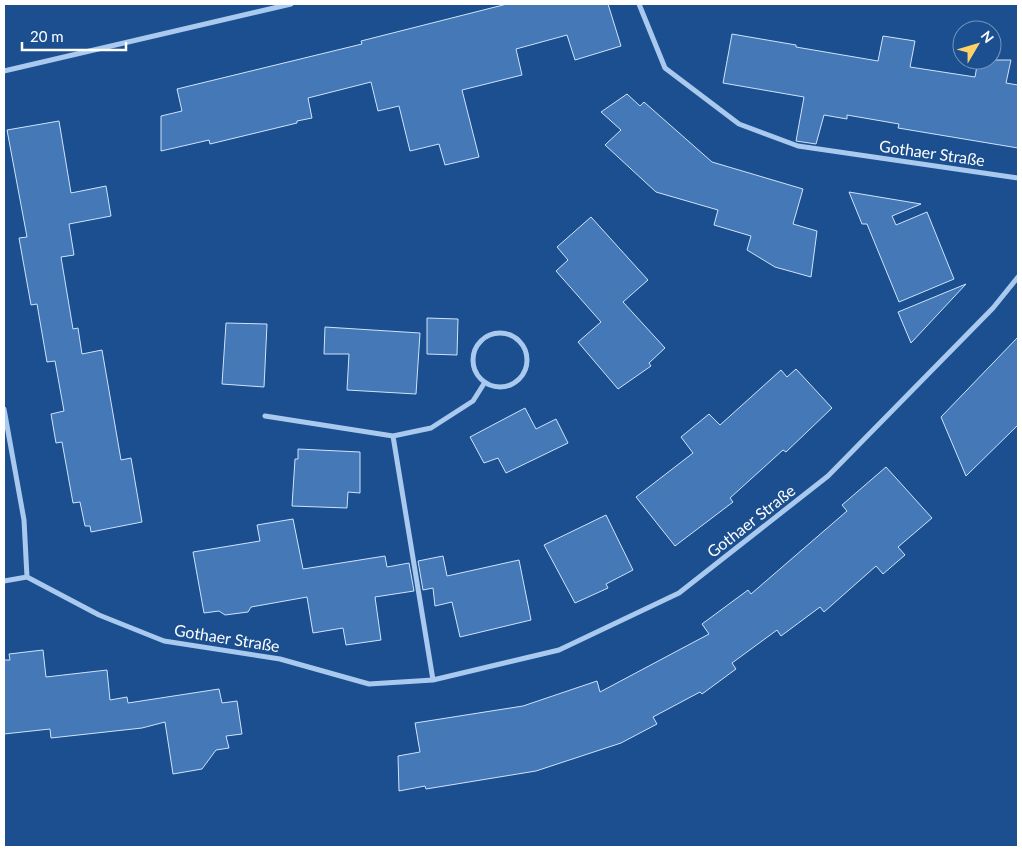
<svg xmlns="http://www.w3.org/2000/svg" width="1022" height="851" font-family="Lato,sans-serif">
<style>
.building{fill:#4478b7;stroke:#cfe3fa}
.lines{fill:none;stroke-linecap:round;stroke-linejoin:round}
.street{stroke:#a9c9ee;stroke-width:5}
.labels{text-anchor:middle;stroke-width:4;stroke-linejoin:round;paint-order:stroke}
.street-label{font-size:16px;fill:#fff;stroke:#1b4f8f}
</style>
<rect width="100%" height="100%" fill="#1b4f8f"/>
<path class="building" d="M507 4H608L621 46 575 60 567 35 516 49 522 75 462 90 479 157 445 165 439 144 410 151 399 106 378 111 371 82 308 98 312 118 297 121V123L210 144 209 140 161 151V116L182 111 177 89 362 44 361 41Z
M732 34 796 45V47L878 61 883 36 915 41 910 67 975 77 978 60H1011L1006 83 1018 85V148L898 128 899 124 847 115V119L824 115 816 144 796 141 804 97 723 83Z
M627 94 640 106 644 102 712 162 803 189 793 224 817 231 811 277 775 267 747 250 751 236 714 225 718 210 656 192 605 145 621 130 601 112Z
M59 121 71 193 106 186 111 216 69 224 74 255 61 257 73 329 78 328 82 354 102 350 121 460 131 458 142 522 91 532 90 526H85L80 502 73 503 62 442 56 443 51 414 64 411 55 361 47 362 37 304 31 305 19 238 27 237 7 130Z
M849 192 921 204 892 216 896 225 927 212 954 279 899 302 867 224H862Z
M591 217 648 280 623 302 665 348 649 363 651 366 618 389 578 342 601 322 556 271 568 260 557 247Z
M966 284 911 343 898 312Z
M427 318 458 319 457 355 427 354Z
M226 323 267 324 264 387 222 384Z
M325 327 420 333 416 394 347 390 349 354H324Z
M1018 337V425L966 476 941 417Z
M796 369 832 408 786 452 783 450 730 498 733 502 675 546 636 497 693 453 681 437 709 414 720 425 781 370 787 377Z
M525 408 536 429 556 419 568 443 506 473 498 458 484 463 470 437Z
M298 449 360 452V493L348 492 347 508 292 506 295 459H298Z
M886 467 932 518 898 547 905 555 883 574 876 566 824 612 820 607 781 636 777 630 732 663 736 669 702 694 700 692 653 717 657 724 621 743 536 771 426 789 425 786 399 791 398 756 420 752 415 723 523 706 597 681 600 692 709 634 702 624 748 590 751 594 847 511 842 505Z
M606 515 633 570 606 584 608 588 575 603 544 545Z
M293 519 303 569 385 556 387 567 409 563 414 591 375 597 381 640 346 645 343 628 313 633 307 597 251 607 248 612 225 615 219 611 204 613 193 552 260 541 257 525Z
M443 556 447 576 519 560 531 620 460 637 452 602 435 606 433 588 423 590 418 561Z
M43 650 46 677 107 670 110 700 127 697 128 703 219 689 222 703 237 701 242 734 226 736 229 748 216 750 202 769 173 774 165 722 142 728 51 738 50 729 4 734V660H10L9 654Z"/>
<g class="lines">
<path class="street" d="M639 4 665 68 739 124 798 146 1018 178
M4 71 291 4
M473 360a27 27 0 1 1 54 0a27 27 0 1 1-54 0Z
M4 409 24 520 27 577 4 581
M265 416 393 436
M27 577 99 615 164 641 280 659 369 684 433 680 559 650 679 593 828 476 993 308 1018 277
M433 680 393 436 431 428 473 401 485 382"/>
</g>
<g class="labels">
<g class="street-label">
<text transform="translate(932 153) rotate(8)" y="6">Gothaer Straße</text>
<text transform="translate(751 521) rotate(-38)" y="6">Gothaer Straße</text>
<text transform="translate(227 638) rotate(9)" y="6">Gothaer Straße</text>
</g>
</g>
<rect width="1022" height="851" fill="none" stroke="#ffffff" stroke-width="10"/>
<g transform="translate(977 45) rotate(52)"><circle r="24" fill="#1b4f8f" stroke="#7695bc"/>
<path d="M0-4L9 19L0 12L-9 19Z" fill="#ffd166"/>
<text y="-8" font-size="14" font-weight="bold" text-anchor="middle" fill="#ffffff">N</text>
</g>
<path d="M22 42v8h104v-8" fill="none" stroke="#ffffff" stroke-width="2.5"/>
<text x="30" y="42" font-size="15" fill="#ffffff" stroke="#1b4f8f" stroke-width="4" paint-order="stroke">20 m</text>
</svg>
